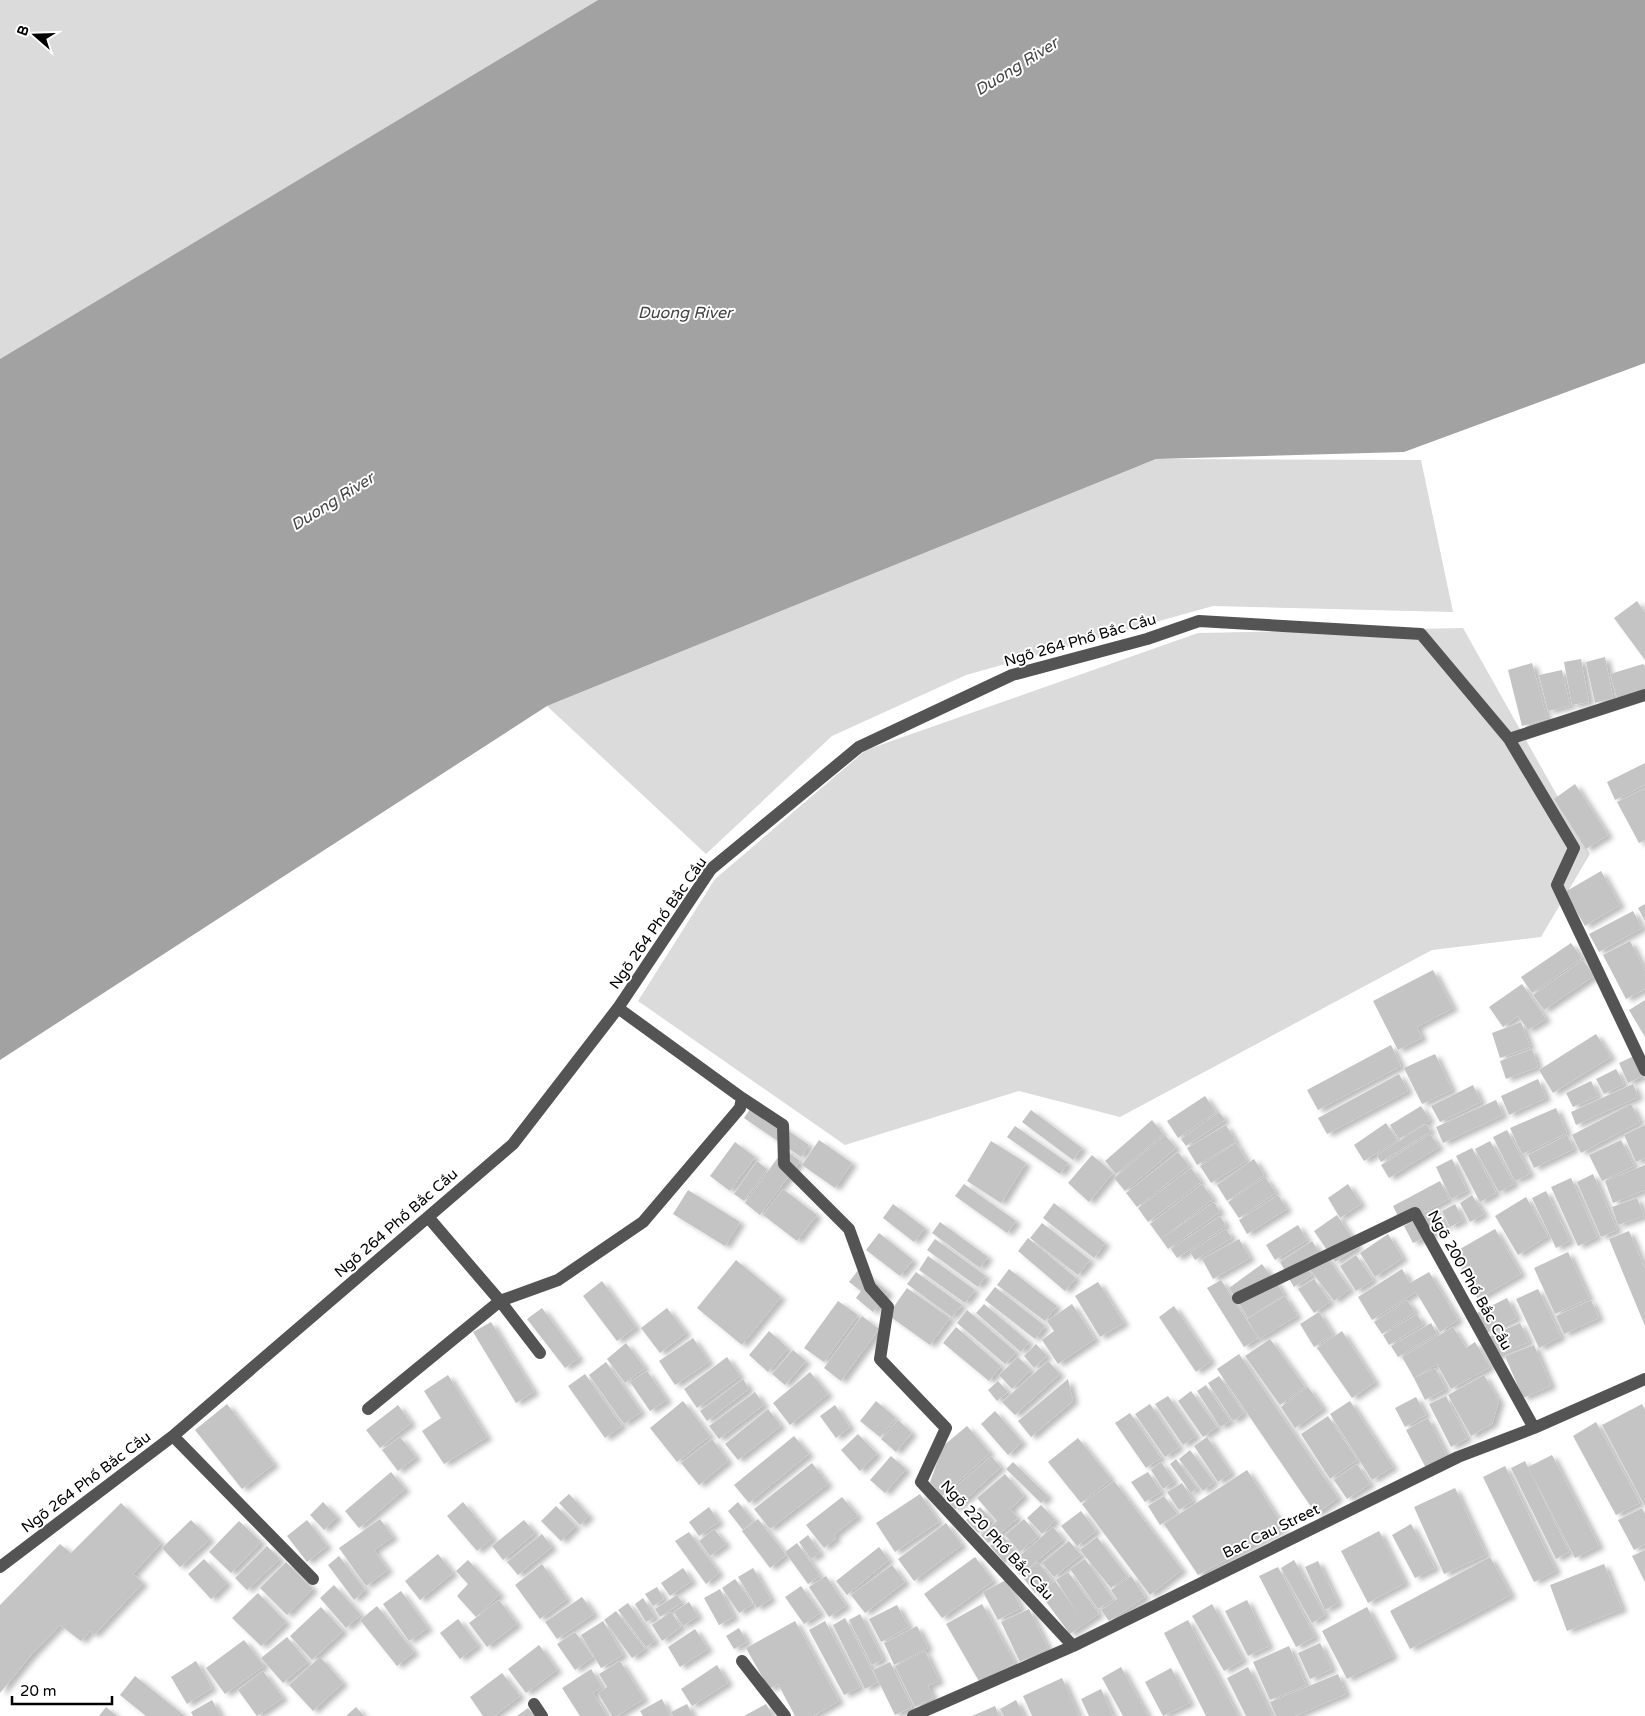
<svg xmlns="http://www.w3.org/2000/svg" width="1645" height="1716" font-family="'Varela Round',sans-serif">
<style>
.green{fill:#dbdbdb}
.water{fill:#a2a2a2}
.building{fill:#c4c4c4;filter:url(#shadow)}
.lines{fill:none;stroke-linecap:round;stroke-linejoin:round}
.minor{stroke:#545454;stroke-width:12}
.labels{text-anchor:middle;stroke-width:4;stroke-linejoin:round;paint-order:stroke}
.street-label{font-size:15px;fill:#000;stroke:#fff}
.water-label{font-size:16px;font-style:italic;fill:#434343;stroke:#fff}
</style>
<defs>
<filter id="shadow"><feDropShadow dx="5.5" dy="3" stdDeviation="2.5" flood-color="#0004"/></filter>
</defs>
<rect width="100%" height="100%" fill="#fff"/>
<path class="green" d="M0 0H598L0 359Z
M1156 459 1421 460 1453 612 1213 606 966 675 832 736 706 854 547 706Z
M1463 628 1590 854 1541 937 1432 950 1120 1117 1019 1091 845 1145 638 1001 715 879 866 750 1198 633Z"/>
<path class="water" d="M598 0H1645V363L1404 452 1156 459 547 706 0 1060V359Z"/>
<path class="building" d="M1637 601 1645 613V660L1614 618Z
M1605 657 1613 698 1595 703 1586 662Z
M1581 659 1589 702 1572 705 1564 662Z
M1532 663 1547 719 1522 726 1508 670Z
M1643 664 1645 666V689L1617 698 1610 674Z
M1562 670 1570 706 1548 711 1539 675Z
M1645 763V785L1615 800 1607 782Z
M1575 784 1608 835 1586 849 1554 799Z
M1645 788V840L1639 843 1617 802Z
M1601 871 1620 905 1585 926 1565 892Z
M1645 904V921L1638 908Z
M1633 911 1642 928 1599 952 1589 934Z
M1630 941 1645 971V989L1626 999 1603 955Z
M1571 943 1582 958 1532 993 1521 977Z
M1583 960 1594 976 1544 1010 1533 995Z
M1433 970 1453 1008 1417 1027 1422 1038 1398 1050 1373 1001Z
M1522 984 1546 1019 1528 1030 1518 1016 1503 1027 1489 1007Z
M1645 1000V1037L1629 1010Z
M1521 1022 1530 1047 1500 1058 1492 1033Z
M1596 1034 1611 1057 1553 1093 1539 1070Z
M1391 1045 1401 1066 1318 1110 1307 1090Z
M1532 1049 1538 1067 1506 1079 1500 1061Z
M1435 1054 1452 1090 1422 1104 1404 1068Z
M1634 1056 1643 1076 1628 1083 1619 1063Z
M1616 1069 1624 1084 1604 1094 1596 1079Z
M1399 1074 1408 1091 1327 1134 1318 1118Z
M1538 1079 1546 1098 1509 1115 1501 1096Z
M1591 1081 1598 1096 1573 1107 1566 1093Z
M1633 1084 1638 1097 1576 1125 1571 1112Z
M1473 1085 1481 1102 1440 1122 1431 1106Z
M1205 1096 1216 1112 1178 1138 1167 1121Z
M1496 1100 1503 1115 1443 1143 1436 1127Z
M1631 1104 1640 1122 1581 1153 1572 1135Z
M752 1106 809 1145 801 1157 744 1118Z
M1421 1106 1430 1120 1399 1139 1390 1125Z
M1556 1108 1567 1133 1522 1154 1510 1128Z
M1031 1110 1082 1148 1073 1160 1022 1122Z
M1219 1112 1225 1120 1186 1146 1181 1139Z
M1152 1120 1163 1134 1116 1174 1105 1161Z
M1386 1123 1397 1140 1364 1161 1354 1145Z
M1426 1124 1431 1131 1381 1162 1377 1155Z
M1226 1125 1236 1142 1197 1165 1187 1148Z
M1645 1125V1158L1636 1162 1624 1135Z
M1015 1126 1068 1163 1060 1174 1007 1137Z
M1507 1130 1530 1174 1515 1181 1493 1137Z
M1430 1134 1439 1147 1389 1178 1381 1165Z
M1165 1135 1176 1148 1125 1191 1114 1178Z
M1567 1135 1574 1149 1534 1168 1528 1155Z
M819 1140 852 1163 835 1188 802 1165Z
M1621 1140 1634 1166 1602 1181 1589 1155Z
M991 1141 1026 1163 1001 1203 967 1181Z
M1490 1141 1514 1184 1499 1192 1475 1149Z
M735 1142 755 1157 730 1191 710 1176Z
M1236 1143 1247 1161 1211 1183 1200 1166Z
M1472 1148 1496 1193 1480 1202 1456 1156Z
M784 1149 800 1161 760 1215 745 1203Z
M1178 1152 1189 1166 1137 1207 1126 1193Z
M1092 1155 1113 1173 1089 1202 1068 1183Z
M1254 1159 1264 1175 1227 1201 1217 1185Z
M1452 1159 1467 1191 1451 1199 1436 1167Z
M757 1161 767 1169 744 1201 734 1194Z
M1645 1165V1190L1613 1203 1605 1181Z
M1191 1168 1201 1182 1148 1222 1138 1208Z
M1593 1174 1617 1230 1601 1237 1577 1182Z
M1265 1177 1276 1193 1239 1218 1228 1202Z
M1571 1178 1597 1237 1578 1246 1551 1187Z
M1440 1181 1449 1199 1402 1224 1393 1206Z
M964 1184 1016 1221 1007 1233 955 1196Z
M1202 1184 1213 1199 1161 1239 1150 1224Z
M1348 1184 1361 1204 1340 1218 1328 1198Z
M783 1189 817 1215 797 1241 763 1215Z
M688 1190 740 1222 725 1246 673 1214Z
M1546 1191 1570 1241 1556 1248 1532 1198Z
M1278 1195 1287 1209 1247 1234 1239 1220Z
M1472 1195 1484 1214 1470 1222 1460 1203Z
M1526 1197 1548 1236 1518 1255 1495 1216Z
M1637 1198 1644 1216 1618 1225 1612 1207Z
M1214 1202 1220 1212 1168 1249 1161 1239Z
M1054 1203 1105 1243 1094 1258 1043 1218Z
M893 1204 925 1228 914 1242 883 1218Z
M1455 1204 1463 1220 1450 1227 1442 1211Z
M1437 1209 1446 1227 1413 1243 1404 1226Z
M1337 1215 1358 1247 1335 1262 1314 1231Z
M1220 1216 1226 1226 1177 1258 1171 1249Z
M940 1222 988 1257 980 1268 932 1233Z
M1042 1223 1090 1260 1078 1275 1030 1238Z
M1298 1225 1307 1240 1275 1260 1266 1245Z
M1226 1229 1232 1238 1195 1260 1190 1252Z
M1495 1229 1521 1274 1478 1299 1453 1253Z
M1629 1231 1645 1269V1326L1609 1239Z
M879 1233 913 1260 900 1276 866 1250Z
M1388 1234 1403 1258 1375 1277 1360 1253Z
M1028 1238 1076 1278 1065 1291 1018 1251Z
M935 1239 986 1276 978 1287 927 1250Z
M1239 1239 1250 1258 1213 1279 1202 1259Z
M1312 1241 1318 1251 1285 1271 1280 1262Z
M1322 1251 1350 1289 1334 1301 1305 1263Z
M1568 1252 1589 1298 1555 1314 1534 1268Z
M1356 1255 1373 1280 1356 1291 1340 1266Z
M928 1256 975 1290 965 1303 919 1270Z
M736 1260 781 1297 742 1345 697 1308Z
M1303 1263 1312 1275 1294 1287 1286 1274Z
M1262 1264 1272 1278 1238 1302 1229 1288Z
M859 1269 888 1292 873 1312 856 1298 861 1291 849 1282Z
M1009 1269 1057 1306 1045 1321 997 1285Z
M1402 1269 1410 1283 1429 1272 1458 1320 1440 1332 1416 1292 1372 1320 1358 1297Z
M916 1272 962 1305 952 1317 907 1284Z
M1314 1279 1330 1302 1314 1313 1298 1289Z
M1221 1280 1258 1338 1244 1347 1207 1288Z
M1275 1280 1284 1295 1248 1318 1239 1303Z
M602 1281 636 1327 617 1341 583 1296Z
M1098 1282 1124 1323 1100 1337 1075 1296Z
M995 1287 1045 1326 1035 1339 985 1300Z
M907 1288 950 1318 930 1345 888 1315Z
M1538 1289 1561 1337 1539 1348 1516 1299Z
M1285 1296 1297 1316 1259 1339 1247 1319Z
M1507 1298 1517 1318 1486 1333 1477 1313Z
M1407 1300 1415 1312 1382 1334 1374 1322Z
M1591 1300 1599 1318 1564 1334 1556 1316Z
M838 1301 858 1315 824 1362 804 1348Z
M984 1304 1029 1342 1021 1352 976 1313Z
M1072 1304 1095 1339 1058 1364 1042 1340 1054 1331 1047 1321Z
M1174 1306 1211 1361 1196 1372 1159 1317Z
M542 1308 579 1358 565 1368 527 1319Z
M667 1308 686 1333 660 1353 641 1328Z
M967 1310 1016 1352 1005 1364 957 1323Z
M1319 1312 1333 1335 1314 1347 1300 1324Z
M1417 1314 1423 1324 1389 1345 1383 1335Z
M862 1316 879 1329 841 1381 824 1368Z
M491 1322 534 1392 516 1403 473 1332Z
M1431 1323 1437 1334 1398 1357 1391 1346Z
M1520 1323 1529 1342 1494 1357 1486 1338Z
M956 1327 1001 1366 989 1381 943 1343Z
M1453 1327 1466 1348 1475 1342 1490 1367 1451 1389 1437 1364 1414 1378 1402 1357Z
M769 1331 788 1348 768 1372 749 1355Z
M1342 1331 1375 1382 1352 1398 1317 1348Z
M693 1338 709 1362 675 1385 659 1361Z
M1270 1339 1305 1387 1280 1405 1245 1356Z
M626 1343 645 1368 625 1383 607 1359Z
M1036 1344 1047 1356 1034 1368 1024 1356Z
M1534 1345 1551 1386 1523 1398 1505 1356Z
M793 1350 806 1361 785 1385 772 1374Z
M1239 1354 1338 1498 1316 1514 1217 1369Z
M727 1357 740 1376 697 1408 684 1389Z
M1018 1357 1031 1370 1012 1389 999 1375Z
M1048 1361 1060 1374 1015 1415 1002 1402Z
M606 1362 641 1412 624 1424 589 1375Z
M1435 1368 1446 1389 1425 1400 1414 1378Z
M647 1371 667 1400 650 1411 630 1382Z
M810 1372 828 1394 790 1425 773 1403Z
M585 1374 622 1426 605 1438 568 1386Z
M448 1375 487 1437 444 1464 422 1431 441 1418 424 1391Z
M1484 1375 1499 1401 1492 1424 1471 1436 1448 1395Z
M1219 1376 1244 1413 1233 1421 1208 1383Z
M743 1379 749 1389 707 1421 700 1411Z
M1068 1379 1073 1401 1031 1437 1018 1421Z
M998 1381 1008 1392 997 1401 988 1390Z
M1206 1385 1230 1421 1220 1427 1197 1391Z
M1308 1387 1323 1408 1295 1428 1281 1407Z
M1191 1391 1217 1427 1203 1437 1178 1401Z
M755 1392 764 1405 719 1439 709 1426Z
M1168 1396 1196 1436 1183 1445 1155 1404Z
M1446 1396 1467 1438 1451 1447 1429 1404Z
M1416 1397 1426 1415 1405 1427 1395 1408Z
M683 1401 710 1436 677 1462 650 1428Z
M876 1401 896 1418 880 1437 860 1421Z
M1350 1401 1393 1467 1372 1480 1330 1414Z
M227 1404 274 1464 242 1489 195 1430Z
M1150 1404 1179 1447 1165 1457 1135 1414Z
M1642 1404 1645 1410V1506L1602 1425Z
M398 1405 411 1423 380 1448 366 1430Z
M835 1405 850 1427 836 1438 820 1416Z
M768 1409 781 1426 738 1460 725 1444Z
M995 1411 1022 1442 1008 1455 981 1424Z
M1130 1413 1161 1458 1146 1468 1115 1423Z
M1328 1416 1357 1460 1330 1479 1301 1434Z
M1428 1418 1447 1456 1426 1468 1406 1430Z
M898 1420 912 1433 896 1452 881 1439Z
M1596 1422 1640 1503 1616 1515 1573 1436Z
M967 1426 990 1453 942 1496 930 1482 943 1446Z
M858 1434 877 1454 860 1471 841 1450Z
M794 1436 809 1454 749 1503 734 1485Z
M400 1437 416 1457 398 1471 382 1450Z
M1207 1437 1231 1473 1218 1482 1194 1446Z
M1078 1438 1111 1479 1081 1503 1048 1462Z
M712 1439 728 1461 699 1485 681 1463Z
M1190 1450 1214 1482 1203 1491 1179 1459Z
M1552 1455 1599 1546 1575 1558 1528 1467Z
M891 1456 906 1469 885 1493 870 1480Z
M991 1456 1001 1467 955 1509 944 1497Z
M1176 1459 1197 1488 1191 1493 1170 1464Z
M1525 1461 1569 1552 1556 1559 1511 1468Z
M1013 1462 1048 1496 1041 1503 1006 1469Z
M1161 1462 1174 1481 1163 1489 1151 1470Z
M812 1463 828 1484 770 1529 754 1509Z
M1357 1464 1370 1484 1347 1499 1334 1480Z
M1505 1466 1556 1571 1534 1582 1483 1477Z
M1247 1470 1284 1528 1198 1575 1164 1524Z
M391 1472 405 1489 359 1528 345 1511Z
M1148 1472 1161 1492 1145 1502 1131 1482Z
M1005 1474 1024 1496 1010 1509 1018 1518 988 1543 981 1535 997 1521 977 1498Z
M1114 1481 1182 1570 1150 1595 1082 1504Z
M1182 1483 1193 1501 1179 1510 1167 1492Z
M1455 1488 1486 1555 1444 1574 1414 1507Z
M569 1494 589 1516 580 1525 559 1503Z
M920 1494 939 1522 895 1552 876 1523Z
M1164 1496 1177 1514 1160 1525 1148 1506Z
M842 1497 858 1516 834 1535 836 1538 824 1548 806 1525Z
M323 1502 337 1517 324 1530 310 1515Z
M463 1502 493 1538 477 1551 447 1516Z
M738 1502 753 1521 743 1530 728 1511Z
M121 1503 161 1543 133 1574 143 1583 94 1635 90 1631 81 1641 60 1625 32 1654 0 1693V1605L60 1544 71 1553Z
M1041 1505 1055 1520 1042 1534 1027 1518Z
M556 1506 576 1526 561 1541 541 1521Z
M709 1507 719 1522 699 1536 689 1522Z
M980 1507 992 1520 978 1533 966 1520Z
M1642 1508 1645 1514V1544L1634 1550 1618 1520Z
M1081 1511 1096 1531 1077 1546 1061 1526Z
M380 1519 393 1537 374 1550 388 1570 366 1586 339 1548Z
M758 1519 786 1555 770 1568 742 1531Z
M1024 1519 1038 1536 1020 1552 1005 1535Z
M191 1520 210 1539 180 1567 162 1548Z
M307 1520 327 1546 307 1562 287 1536Z
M524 1520 535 1533 503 1560 492 1546Z
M239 1521 261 1542 231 1573 209 1552Z
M946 1523 962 1545 914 1581 898 1559Z
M1411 1524 1435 1568 1415 1578 1392 1535Z
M1053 1527 1063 1539 1020 1575 1010 1564Z
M714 1529 726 1544 710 1556 699 1541Z
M1379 1531 1405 1583 1368 1603 1341 1551Z
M689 1532 719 1573 706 1584 675 1541Z
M542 1534 552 1547 518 1575 507 1562Z
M808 1535 820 1553 811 1559 799 1542Z
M1002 1535 1017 1553 1005 1563 990 1546Z
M1097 1537 1127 1576 1111 1588 1080 1550Z
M1069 1541 1081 1555 1054 1577 1042 1563Z
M797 1543 820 1576 808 1584 785 1552Z
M267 1546 280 1559 247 1590 235 1578Z
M879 1547 889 1560 847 1595 836 1581Z
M1645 1550V1582L1632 1556Z
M438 1554 453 1573 420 1600 405 1581Z
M339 1556 365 1590 354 1600 328 1565Z
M975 1557 993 1581 942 1618 924 1594Z
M1490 1557 1511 1595 1410 1649 1390 1611Z
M204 1559 227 1583 211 1599 188 1574Z
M1085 1559 1113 1599 1098 1609 1070 1569Z
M468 1560 500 1594 476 1617 457 1596 468 1584 456 1571Z
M1294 1560 1325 1615 1312 1623 1281 1568Z
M1318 1561 1338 1603 1325 1610 1305 1567Z
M286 1562 313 1589 287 1615 260 1588Z
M1038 1562 1052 1580 1035 1593 1021 1575Z
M542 1564 567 1599 540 1619 515 1585Z
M1604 1564 1622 1609 1567 1631 1550 1585Z
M892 1565 905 1582 865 1613 851 1595Z
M1278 1567 1315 1637 1296 1647 1259 1576Z
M683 1568 692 1581 670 1596 661 1583Z
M753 1568 771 1599 757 1608 738 1577Z
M1068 1572 1099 1614 1070 1634 1039 1592 1055 1581 1079 1615 1056 1580Z
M826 1576 846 1606 829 1617 809 1587Z
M1131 1576 1145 1597 1109 1621 1101 1610 1117 1599 1111 1590Z
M735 1579 753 1604 739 1613 722 1588Z
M1006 1580 1021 1608 998 1620 983 1592Z
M334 1585 361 1615 346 1628 320 1598Z
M801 1586 820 1613 804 1624 785 1597Z
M657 1587 664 1599 653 1606 645 1594Z
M720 1589 734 1617 719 1625 704 1598Z
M401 1591 428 1628 409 1641 383 1604Z
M258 1593 286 1622 261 1646 232 1618Z
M677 1595 682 1602 660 1617 655 1609Z
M582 1597 594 1614 557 1639 545 1622Z
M643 1598 655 1617 646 1622 635 1604Z
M499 1600 517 1624 487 1647 469 1623Z
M1247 1600 1269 1646 1248 1656 1225 1611Z
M689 1602 698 1616 683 1626 674 1612Z
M628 1603 655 1641 646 1647 618 1610Z
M982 1604 1015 1663 980 1683 946 1624Z
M1212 1604 1243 1660 1224 1671 1192 1616Z
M897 1605 909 1627 881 1642 869 1619Z
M377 1606 414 1652 397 1666 360 1620Z
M321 1607 343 1631 312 1660 290 1636Z
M1367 1607 1393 1656 1347 1679 1322 1631Z
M1029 1609 1048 1648 1020 1662 1001 1622Z
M616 1611 645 1649 632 1658 604 1620Z
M671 1612 681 1627 662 1641 652 1625Z
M860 1614 883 1659 872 1665 849 1620Z
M845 1618 878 1682 865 1689 833 1625Z
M458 1619 478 1645 460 1659 440 1633Z
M1188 1620 1238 1716H1206L1164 1633Z
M603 1621 623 1655 601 1668 581 1635Z
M795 1621 839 1701 813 1716H795L778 1684 769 1689 746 1648Z
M825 1621 860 1687 844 1695 809 1630Z
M917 1626 928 1648 894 1665 884 1643Z
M739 1628 747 1642 734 1649 726 1636Z
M695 1629 708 1649 680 1667 668 1647Z
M575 1632 593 1657 575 1670 557 1644Z
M287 1637 308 1662 283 1683 261 1658Z
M244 1640 264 1666 225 1694 206 1668Z
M1320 1643 1332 1669 1310 1679 1298 1653Z
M539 1645 557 1670 526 1693 508 1669Z
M1289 1646 1306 1685 1270 1700 1253 1662Z
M925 1651 939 1681 928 1686 933 1698 915 1707 895 1666Z
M320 1657 343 1683 313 1711 289 1685Z
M196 1661 212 1688 187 1704 171 1677Z
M620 1661 644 1699 617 1716H612L598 1693 607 1687 599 1674Z
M890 1662 912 1707 895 1715 873 1670Z
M717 1665 728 1683 692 1706 681 1689Z
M1121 1667 1148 1716H1123L1102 1678Z
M1248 1667 1272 1716H1246L1227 1678Z
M1171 1668 1190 1703 1163 1716 1145 1682Z
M591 1669 602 1687 593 1693 607 1716H580L562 1688Z
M263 1671 283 1698 257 1716 238 1690Z
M502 1673 520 1696 494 1716H483L470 1697Z
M1338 1674 1346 1694 1295 1716H1276L1270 1702Z
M135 1676 185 1716H146L120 1695Z
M1062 1678 1079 1716H1032L1023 1696Z
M1101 1689 1113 1716H1089L1081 1699Z
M662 1699 670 1716H643L640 1711Z
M212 1700 221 1716H193L191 1712Z
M1016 1700 1024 1716H1004L1000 1709Z
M687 1704 693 1716H673L671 1712Z
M766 1704 773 1716H744Z
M995 1706 999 1716H972Z
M106 1707 117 1716H99Z
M356 1707 364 1716H346Z
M528 1708 535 1716H517Z"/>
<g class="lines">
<path class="minor" d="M1509 739 1645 695
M742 1098 783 1125 784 1164 849 1229 870 1287 888 1307 880 1359 946 1428 921 1482 1073 1646
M428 1217 500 1301 558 1280 643 1222 740 1108 742 1098 618 1008
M1238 1298 1415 1213 1534 1428
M368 1409 500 1301 540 1353
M173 1436 313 1579
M0 1567 173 1436 513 1144 618 1008 711 869 859 747 1012 675 1147 639 1199 621 1421 634 1509 739 1574 848 1557 885 1645 1070
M742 1661 785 1716
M534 1704 542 1716
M913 1716 1073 1646 1458 1457 1534 1428 1645 1379"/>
</g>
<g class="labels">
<g class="street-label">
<text transform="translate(1080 640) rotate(-16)" y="5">Ngõ 264 Phố Bắc Cầu</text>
<text transform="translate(658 923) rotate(-55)" y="5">Ngõ 264 Phố Bắc Cầu</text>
<text transform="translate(396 1223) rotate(-41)" y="5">Ngõ 264 Phố Bắc Cầu</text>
<text transform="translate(1470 1280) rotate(61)" y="5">Ngõ 200 Phố Bắc Cầu</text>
<text transform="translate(86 1482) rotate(-37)" y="5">Ngõ 264 Phố Bắc Cầu</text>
<text transform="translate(1271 1531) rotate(-26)" y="5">Bac Cau Street</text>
<text transform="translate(997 1540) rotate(47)" y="5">Ngõ 220 Phố Bắc Cầu</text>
</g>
<g class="water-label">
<text transform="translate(1016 66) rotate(-32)" y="6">Duong River</text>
<text x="685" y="318">Duong River</text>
<text transform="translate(332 501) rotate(-32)" y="6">Duong River</text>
</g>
</g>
<g transform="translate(35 35) rotate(290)" stroke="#ffffff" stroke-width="4" paint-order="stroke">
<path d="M0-4L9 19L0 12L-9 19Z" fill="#000000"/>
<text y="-8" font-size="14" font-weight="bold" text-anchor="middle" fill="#000000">B</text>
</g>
<path d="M12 1696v8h100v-8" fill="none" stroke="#000000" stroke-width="2.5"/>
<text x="20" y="1696" font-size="15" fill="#000000" stroke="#ffffff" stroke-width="4" paint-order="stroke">20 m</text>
</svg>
